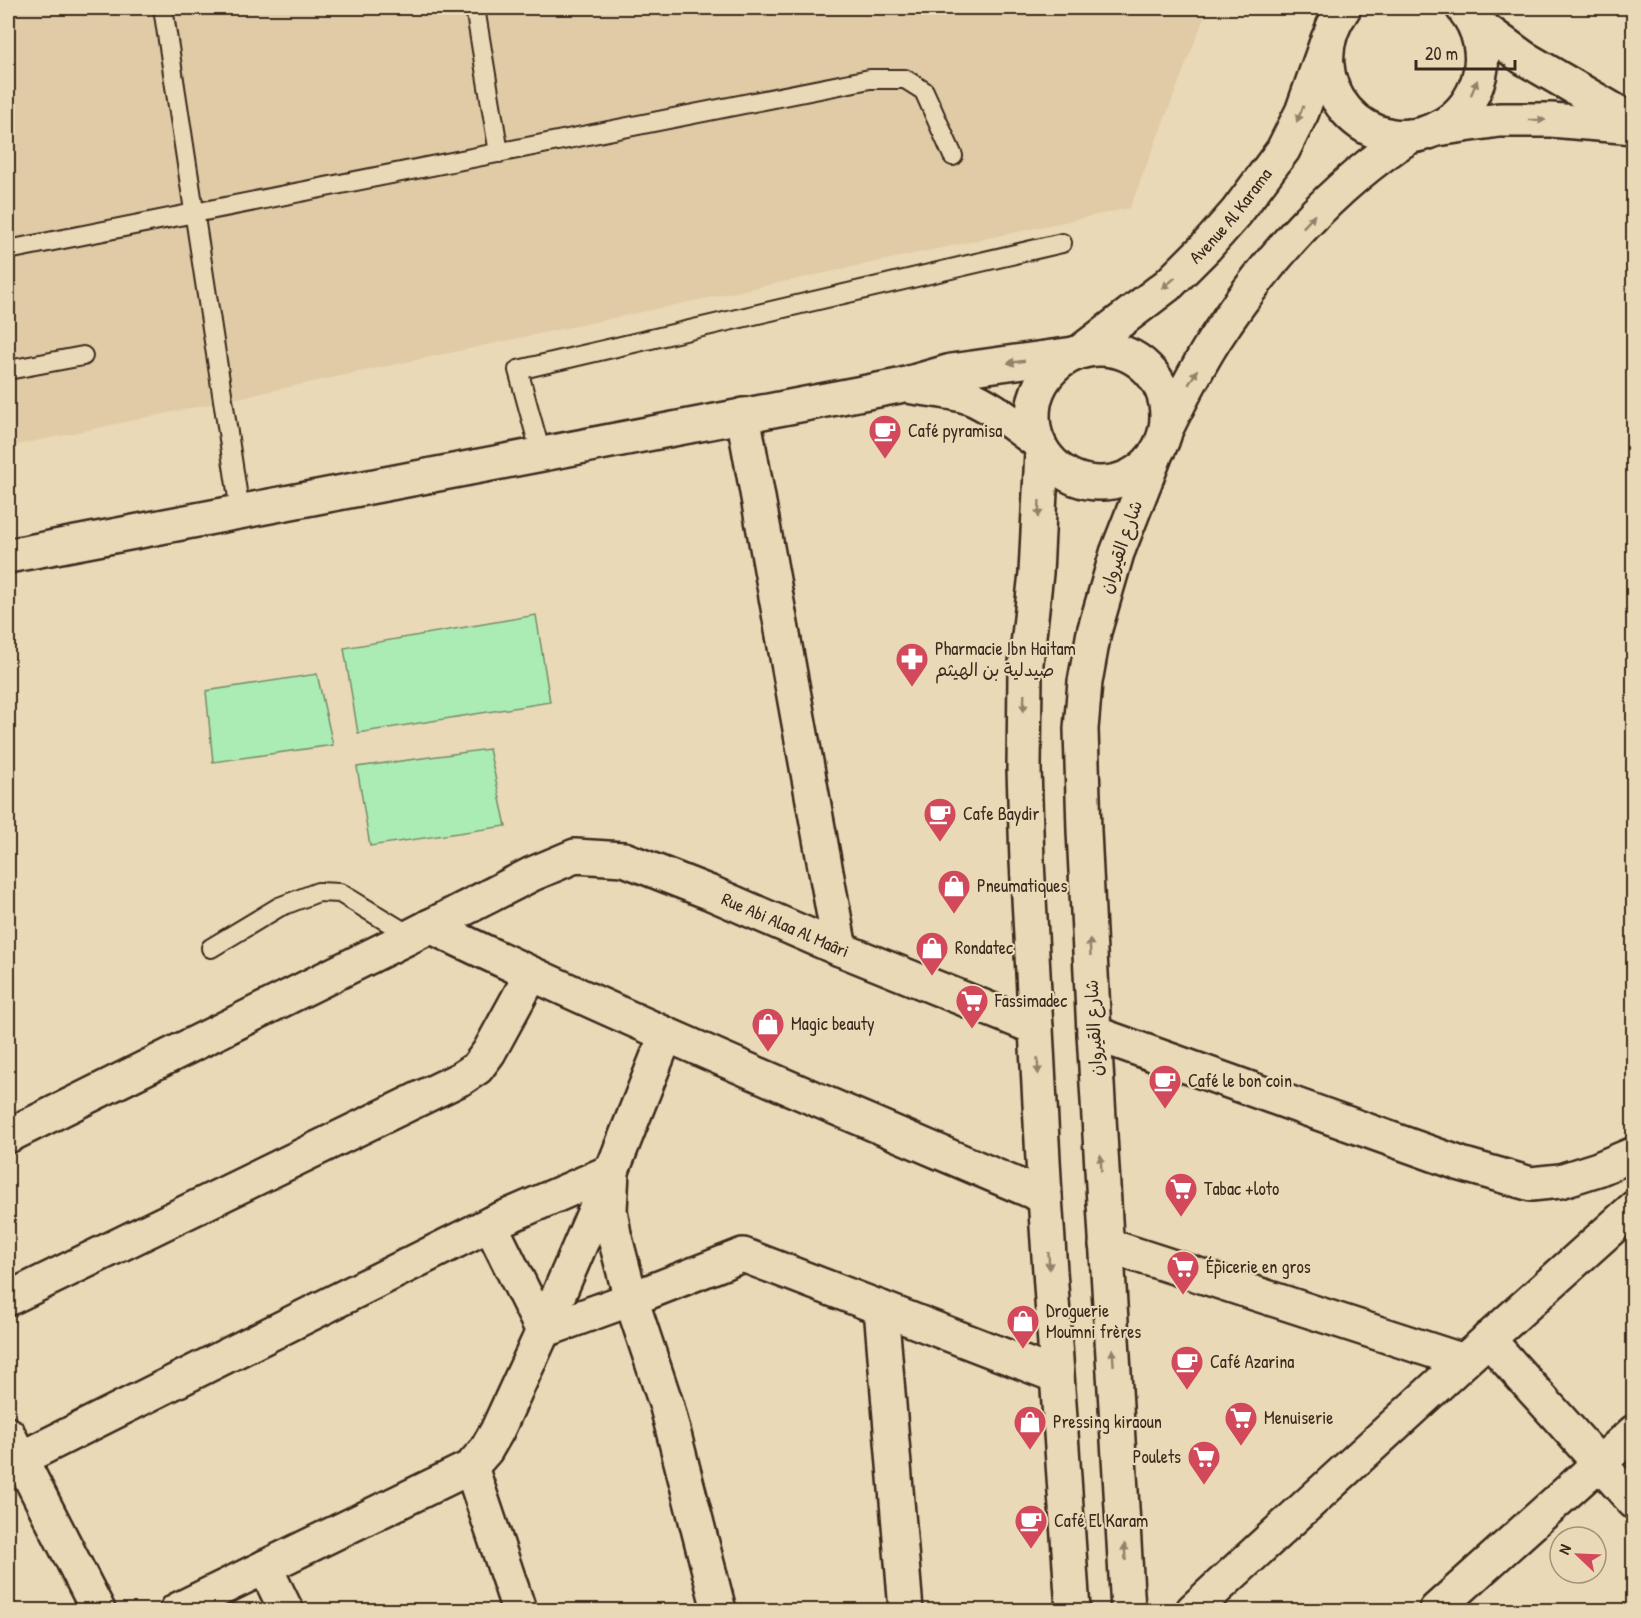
<svg xmlns="http://www.w3.org/2000/svg" width="1641" height="1618" font-family="'Patrick Hand','Playpen Sans Arabic',sans-serif">
<style>
.built{fill:#e1cba6}
.green{fill:#abecb5;stroke:#738b6a;stroke-width:1.5}
.lines{fill:none;stroke-linecap:round;stroke-linejoin:round}
.service-casing{stroke:#3b2a1e;stroke-width:22}
.minor-casing{stroke:#3b2a1e;stroke-width:38}
.secondary-casing{stroke:#3b2a1e;stroke-width:38}
.service{stroke:#ead9b6;stroke-width:18}
.minor{stroke:#ead9b6;stroke-width:33}
.secondary{stroke:#ead9b6;stroke-width:33}
.oneway{fill:#92826a}
.labels{text-anchor:middle;stroke-width:4.5;stroke-linejoin:round;paint-order:stroke}
.street-label{font-size:18px;fill:#3b2a1e;stroke:#ead9b6}
.poi-label{font-size:18px;fill:#3b2a1e;stroke:#ead9b6;text-anchor:start}
</style>
<rect width="100%" height="100%" fill="#ead9b6"/>
<filter id="ink" filterUnits="userSpaceOnUse"><feTurbulence type="fractalNoise" baseFrequency=".0167" numOctaves="2"/><feDisplacementMap in="SourceGraphic" scale="12" xChannelSelector="R" yChannelSelector="G"/><feConvolveMatrix kernelMatrix="1 2 1 2 8 2 1 2 1" color-interpolation-filters="sRGB"/></filter>
<g filter="url(#ink)">
<path class="built" d="M8 8H1208L1130 208 8 447Z"/>
<path class="green" d="M536 615 550 702 358 733 344 648Z
M317 674 333 745 213 762 206 691Z
M489 749 506 826 370 846 357 767Z"/>
<g class="lines">
<g class="service-casing">
<path id="service" d="M163 8 240 511
M475 8 499 153
M8 250 870 79H905L924 91 953 156
M8 370 83 356
M541 454 518 370 1062 243
M211 948 279 907 318 892 340 893 411 936"/>
</g>
<g class="minor-casing">
<g id="minor">
<path d="M1473 21 1524 58 1634 122"/>
<path d="M1437 129 1499 120H1551L1634 127"/>
<path d="M913 387C932 390 951 391 969 397 994 407 1016 427 1038 442"/>
<path d="M743 415 840 949"/>
<path d="M8 556 899 386 951 371 1074 354"/>
<path d="M430 926C632 1023 839 1109 1045 1197"/>
<path d="M1094 1033 1461 1164 1531 1184 1560 1181 1598 1169 1634 1154"/>
<path id="s1" d="M8 1136 411 936 532 874 575 856 624 859 711 893 840 949 1036 1028"/>
<path d="M490 1224 543 1331 631 1299 743 1255 881 1308 906 1610"/>
<path d="M1106 1245 1464 1361"/>
<path d="M8 1299 462 1078 477 1068 489 1052 531 975"/>
<path d="M881 1308 1057 1376"/>
<path d="M1488 1339 1634 1502"/>
<path d="M8 1434 98 1610"/>
<path d="M20 1459 490 1224 612 1171 610 1210 614 1234 631 1299 667 1407 719 1610"/>
<path d="M471 1467 519 1610"/>
<path d="M265 1567 286 1610"/>
<path d="M177 1610 265 1567 471 1467 486 1450 497 1431 543 1331 612 1171 666 1035"/>
<path d="M1193 1610 1464 1361 1634 1208"/>
<path d="M1436 1610 1634 1432"/>
</g>
</g>
<g class="secondary-casing">
<g id="secondary">
<path d="M1344 8C1291 80 1369 170 1445 124 1461 114 1472 99 1478 81 1486 56 1480 28 1463 8"/>
<circle cx="1100" cy="416" r="67"/>
<path id="s2" d="M1080 352 1169 284 1206 247 1236 213 1283 150 1302 112 1328 39"/>
<path d="M1167 427C1182 397 1197 367 1215 339 1264 263 1333 185 1410 136"/>
<path d="M1042 451 1036 573 1025 672 1024 769 1027 861 1045 1197 1073 1610"/>
<path d="M1128 1610 1094 1033 1084 831 1081 729 1085 682 1094 632 1117 553 1155 456"/>
</g>
</g>
<use href="#service" class="service"/>
<use href="#minor" class="minor"/>
<use href="#secondary" class="secondary"/>
</g>
<defs><path id="oneway-solid" d="M-6-.8H1V-3.2L6.5 0L1 3.2V.8H-6Z" transform="scale(1.5)"/></defs>
<g class="oneway">
<use href="#oneway-solid" transform="translate(1474 88) rotate(-67)"/>
<use href="#oneway-solid" transform="translate(1300 114) rotate(113)"/>
<use href="#oneway-solid" transform="translate(1537 120)"/>
<use href="#oneway-solid" transform="translate(1309 221) rotate(-47)"/>
<use href="#oneway-solid" transform="translate(1169 283) rotate(139)"/>
<use href="#oneway-solid" transform="translate(1016 362) rotate(172)"/>
<use href="#oneway-solid" transform="translate(1193 377) rotate(-60)"/>
<use href="#oneway-solid" transform="translate(1039 509) rotate(93)"/>
<use href="#oneway-solid" transform="translate(1024 703) rotate(92)"/>
<use href="#oneway-solid" transform="translate(1090 947) rotate(-93)"/>
<use href="#oneway-solid" transform="translate(1038 1066) rotate(87)"/>
<use href="#oneway-solid" transform="translate(1101 1163) rotate(-93)"/>
<use href="#oneway-solid" transform="translate(1049 1261) rotate(86)"/>
<use href="#oneway-solid" transform="translate(1113 1357) rotate(-94)"/>
<use href="#oneway-solid" transform="translate(1125 1552) rotate(-94)"/>
</g>
</g>
<defs>
<g id="cafe-pin" transform="scale(1.725)"><path d="M0 17L-7.5 6A9.5 9.5 0 1 1 7.5 6Z" fill="#d1495b" stroke="#ead9b6"/><path d="M-5.5-4.5H6V0H3Q3 3.5 0 3.5H-2.5Q-5.5 3.5-5.5 0ZM3-3.2v2h1.7v-2ZM-6 4.5H4V6H-6Z" fill="#fff"/></g>
<g id="pharmacy-pin" transform="scale(1.725)"><path d="M0 17L-7.5 6A9.5 9.5 0 1 1 7.5 6Z" fill="#d1495b" stroke="#ead9b6"/><path d="M-2-6h4v4h4v4h-4v4h-4v-4h-4v-4h4Z" fill="#fff"/></g>
<g id="shop-pin" transform="scale(1.725)"><path d="M0 17L-7.5 6A9.5 9.5 0 1 1 7.5 6Z" fill="#d1495b" stroke="#ead9b6"/><path d="M-5-2.5h2.3a2.7 3.5 0 0 1 5.4 0H5L5.5 6h-11ZM-1.5-2.5h3a1.5 2.3 0 0 0-3 0Z" fill="#fff"/></g>
<g id="supermarket-pin" transform="scale(1.725)"><path d="M0 17L-7.5 6A9.5 9.5 0 1 1 7.5 6Z" fill="#d1495b" stroke="#ead9b6"/><path d="M-6-5.5h2.5l.6 2H6L4.5 2H-2.5L-4.4-4H-6ZM-1.5 3.2a1.3 1.3 0 1 0 .1 0ZM3 3.2a1.3 1.3 0 1 0 .1 0Z" fill="#fff"/></g>
</defs>
<g fill-rule="evenodd">
<use href="#cafe-pin" x="885" y="431"/>
<use href="#pharmacy-pin" x="912" y="659"/>
<use href="#cafe-pin" x="940" y="814"/>
<use href="#shop-pin" x="954" y="886"/>
<use href="#shop-pin" x="932" y="948"/>
<use href="#supermarket-pin" x="972" y="1001"/>
<use href="#shop-pin" x="768" y="1024"/>
<use href="#cafe-pin" x="1165" y="1081"/>
<use href="#supermarket-pin" x="1181" y="1189"/>
<use href="#supermarket-pin" x="1183" y="1267"/>
<use href="#shop-pin" x="1023" y="1321"/>
<use href="#cafe-pin" x="1187" y="1362"/>
<use href="#supermarket-pin" x="1241" y="1418"/>
<use href="#shop-pin" x="1030" y="1422"/>
<use href="#supermarket-pin" x="1204" y="1457"/>
<use href="#cafe-pin" x="1031" y="1521"/>
</g>
<g class="labels">
<g class="street-label">
<text dy="6" stroke="none"><textPath href="#s2" startOffset="204">Avenue Al Karama</textPath></text>
<text transform="translate(1121 547) rotate(-71)" y="6">شارع القيروان</text>
<text dy="6" stroke="none"><textPath href="#s1" startOffset="856">Rue Abi Alaa Al Maâri</textPath></text>
<text transform="translate(1094 1028) rotate(-93)" y="6">شارع القيروان</text>
</g>
<g class="poi-label">
<text x="908" y="437">Café pyramisa</text>
<text x="935" y="655">Pharmacie Ibn Haitam<tspan x="935" dy="21">صيدلية بن الهيثم</tspan></text>
<text x="963" y="820">Cafe Baydir</text>
<text x="977" y="892">Pneumatiques</text>
<text x="955" y="954">Rondatec</text>
<text x="995" y="1007">Fassimadec</text>
<text x="791" y="1030">Magic beauty</text>
<text x="1188" y="1087">Café le bon coin</text>
<text x="1204" y="1195">Tabac +loto</text>
<text x="1206" y="1273">Épicerie en gros</text>
<text x="1046" y="1317">Droguerie<tspan x="1046" dy="21">Moumni frères</tspan></text>
<text x="1210" y="1368">Café Azarina</text>
<text x="1264" y="1424">Menuiserie</text>
<text x="1053" y="1428">Pressing kiraoun</text>
<text x="1181" y="1463" text-anchor="end">Poulets</text>
<text x="1054" y="1527">Café El Karam</text>
</g>
</g>
<rect width="1641" height="1618" fill="none" stroke="#ead9b6" stroke-width="30"/>
<rect x="15" y="15" width="1611" height="1588" fill="none" stroke="#3b2a1e" stroke-width="2" filter="url(#ink)"/>
<g transform="translate(1578 1555) rotate(293)"><circle r="28" fill="#ead9b6" stroke="#a49379" stroke-width="1.5"/>
<path d="M0-4.5L10 22L0 15L-10 22Z" fill="#d1495b"/>
<text y="-9" font-size="16" font-weight="bold" text-anchor="middle" fill="#3b2a1e">N</text>
</g>
<path d="M1416 60v9h99v-9" fill="none" stroke="#3b2a1e" stroke-width="3"/>
<text x="1425" y="60" font-size="18" fill="#3b2a1e" stroke="#ead9b6" stroke-width="4.5" paint-order="stroke">20 m</text>
</svg>
